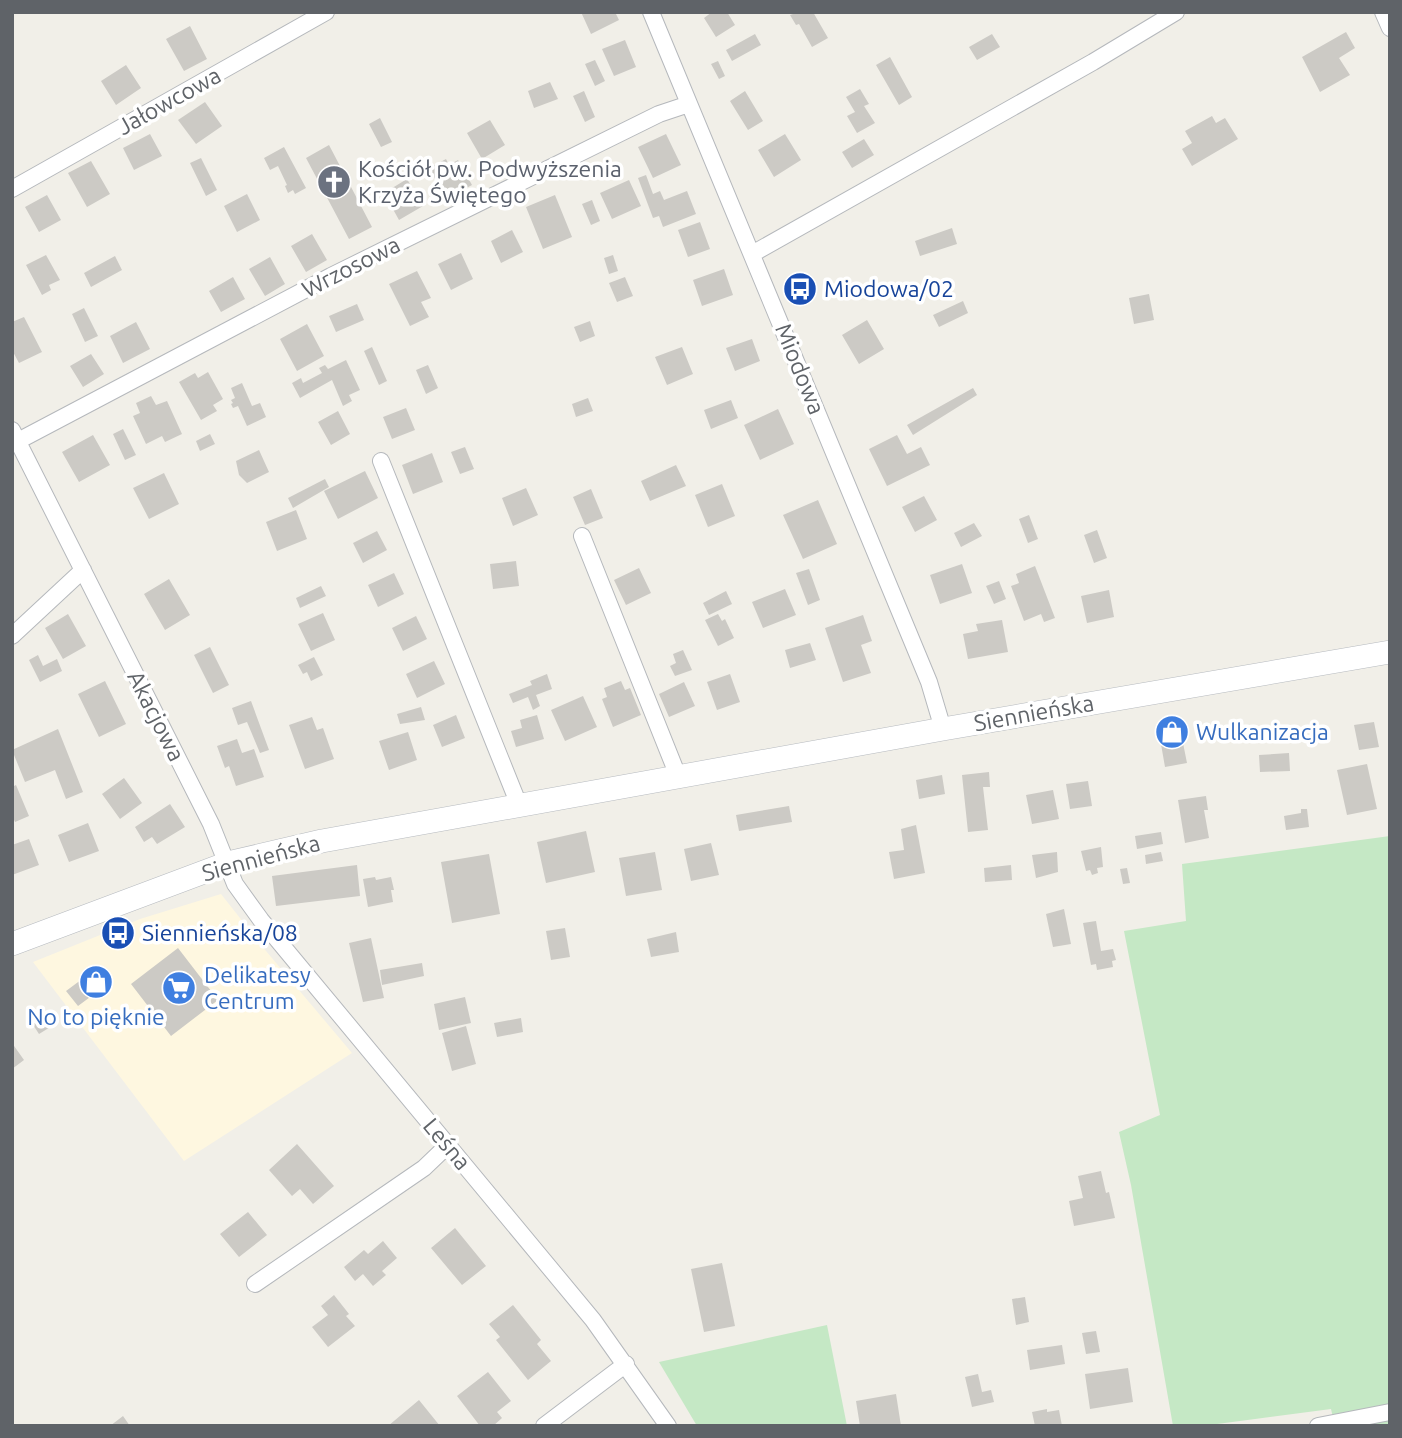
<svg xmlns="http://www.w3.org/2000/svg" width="1402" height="1438" font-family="Ubuntu,sans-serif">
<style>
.commercial{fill:#fef7e0}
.green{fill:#c5e8c5}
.building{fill:#cccac5}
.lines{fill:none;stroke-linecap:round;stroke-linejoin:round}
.street-casing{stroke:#b5b8bc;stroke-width:18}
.secondary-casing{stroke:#b6babf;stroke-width:24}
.street{stroke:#fff;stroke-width:16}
.secondary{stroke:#fff;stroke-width:23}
.labels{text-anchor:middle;stroke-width:7;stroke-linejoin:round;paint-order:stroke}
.street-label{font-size:23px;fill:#5f6368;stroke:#fff}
.worship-label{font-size:23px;fill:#5b616d;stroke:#fff;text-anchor:start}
.transit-label{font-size:23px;fill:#164399;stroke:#fff;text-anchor:start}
.shop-label{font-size:23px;fill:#366cbe;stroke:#fff;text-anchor:start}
</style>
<rect width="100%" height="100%" fill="#f1efe8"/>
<path class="commercial" d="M221 894 266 951 352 1053 184 1161 33 962 140 919Z"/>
<path class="green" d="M1390 836V1426H1335L1331 1409 1202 1426H1173L1131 1185 1119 1132 1160 1115 1124 931 1186 921 1182 864Z
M827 1325 847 1426H697L659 1362Z"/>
<path class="building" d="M581 12H615L619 20 591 34Z
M712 12H727L735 25 716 37 704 18Z
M799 12H813L828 38 812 47 799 24 796 25 790 15Z
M190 26 207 59 184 71 166 39Z
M1346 32 1355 48 1339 58 1350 75 1320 92 1302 57Z
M755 34 761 45 732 61 726 50Z
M992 34 1000 47 977 60 969 47Z
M625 40 636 67 614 76 602 49Z
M890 57 912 97 899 105 876 65Z
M595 60 605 81 595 86 585 64Z
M718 61 725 76 719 79 711 64Z
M126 65 141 88 116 105 101 81Z
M550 82 558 99 534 108 528 91Z
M860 89 869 104 864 106 875 123 857 133 847 116 855 112 846 97Z
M584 91 595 117 585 122 573 96Z
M745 91 763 121 748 130 730 101Z
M205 102 222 126 196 144 178 120Z
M1212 116 1216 123 1225 118 1238 139 1192 166 1182 149 1192 143 1185 131Z
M380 118 392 142 381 147 369 124Z
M490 120 505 145 482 159 467 133Z
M150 134 162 156 134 170 123 148Z
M666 134 681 165 653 178 638 147Z
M785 134 801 160 774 177 758 150Z
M864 139 874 155 852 168 842 152Z
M329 145 372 227 349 239 306 158Z
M284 147 306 188 295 194 293 190 288 193 285 186 287 185 278 166 270 170 264 158Z
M201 158 217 190 206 196 190 163Z
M446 159 449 165 458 160 472 185 446 199 429 168Z
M91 161 110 194 87 207 68 173Z
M646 175 653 194 660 191 664 200 687 191 696 214 663 227 659 216 653 218 638 178Z
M407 179 423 206 399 220 384 193Z
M629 180 641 206 612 219 600 193Z
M247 194 260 220 237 232 224 206Z
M47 195 61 220 39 232 25 207Z
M555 195 572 237 543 249 526 207Z
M592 200 600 221 591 225 582 204Z
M700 222 710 249 688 257 678 230Z
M952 228 957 244 920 256 915 241Z
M512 230 523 252 501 263 491 241Z
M312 234 327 260 306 272 291 246Z
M461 253 473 279 451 290 438 264Z
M46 255 60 280 49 285 51 290 42 295 26 265Z
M613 255 618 271 609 274 604 258Z
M115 256 122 270 91 287 84 273Z
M270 257 285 284 265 296 249 269Z
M724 269 733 295 702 306 693 280Z
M417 271 431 298 421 302 429 317 410 326 389 284Z
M233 277 245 299 221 312 209 291Z
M625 277 633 296 617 302 609 283Z
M1149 294 1154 320 1134 324 1129 298Z
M963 301 968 313 939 327 933 315Z
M357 304 364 320 336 332 329 316Z
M84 308 98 336 85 342 72 314Z
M24 317 42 352 19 363 12 350V322Z
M867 320 884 349 859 364 842 335Z
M590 321 595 336 580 342 574 327Z
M136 322 150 349 123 363 110 336Z
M307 324 324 356 297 371 280 339Z
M752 339 760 361 735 371 726 348Z
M372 347 387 381 379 385 364 351Z
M682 347 693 374 667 385 655 357Z
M91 354 104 374 83 387 70 366Z
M346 360 360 390 349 395 352 401 343 406 332 380 300 398 292 383 301 378 303 383 322 373 319 368 325 365 328 369Z
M428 365 438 388 426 394 416 370Z
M208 372 223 399 213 405 217 411 201 420 179 382 195 373 198 378Z
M242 383 252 406 260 403 266 417 247 426 238 406 233 408 231 404 233 403 231 400 235 398 231 388Z
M973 388 977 395 913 435 907 425Z
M151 396 156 405 167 401 182 434 165 442 162 436 146 444 133 416 140 413 136 403Z
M588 398 593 411 576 417 572 404Z
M731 400 738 418 711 429 704 410Z
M406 408 415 430 392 439 383 417Z
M778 409 794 444 760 460 744 425Z
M338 411 350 434 331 445 318 422Z
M123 429 136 455 125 460 113 434Z
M210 434 215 444 200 451 196 441Z
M93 435 110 465 79 482 62 452Z
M897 435 907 454 921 447 930 465 887 486 869 449Z
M465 447 474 469 460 474 451 452Z
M259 450 269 472 247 483 239 475 236 461Z
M432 453 443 482 413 494 402 465Z
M676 465 686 486 650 501 641 481Z
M365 471 378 498 338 519 324 491Z
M164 473 179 504 149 519 133 488Z
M325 479 329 487 293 508 288 498Z
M722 484 735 516 708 527 695 495Z
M526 488 538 515 513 526 502 498Z
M591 489 603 518 585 525 573 497Z
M924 496 937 520 915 532 902 507Z
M818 500 837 544 803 559 783 515Z
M296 510 307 539 277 551 266 522Z
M1029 515 1038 539 1028 543 1019 519Z
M974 523 982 536 961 547 954 533Z
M1097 530 1107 558 1094 563 1084 535Z
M377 531 387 550 363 563 353 543Z
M516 561 519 586 493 589 490 564Z
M962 564 972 593 940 604 930 575Z
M1035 566 1055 618 1044 622 1041 614 1024 621 1011 586 1019 583 1016 574Z
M639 568 651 593 626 605 614 580Z
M809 569 820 600 808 605 796 573Z
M394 573 404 594 378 607 368 585Z
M169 579 190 615 165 630 144 594Z
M999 581 1006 599 994 604 986 586Z
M321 586 326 596 300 608 296 598Z
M785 589 796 615 763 628 752 602Z
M1109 590 1114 617 1087 623 1081 596Z
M726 591 732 604 709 615 703 603Z
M323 613 335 640 311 651 298 624Z
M68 614 86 646 63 659 45 628Z
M718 614 722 621 725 619 734 638 718 646 705 620Z
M863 615 872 641 861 645 871 673 843 682 825 628Z
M416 616 427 639 403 651 392 628Z
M1002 620 1008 652 968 659 963 634 978 631 976 624Z
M810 643 816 660 790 668 785 650Z
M210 647 229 685 213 693 194 655Z
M683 650 692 670 675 676 670 666 676 663 673 654Z
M38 655 43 666 57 659 62 671 40 682 29 660Z
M314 657 323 675 311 681 307 672 303 674 298 665Z
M434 661 445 684 417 698 406 674Z
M547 674 552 689 536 695 540 706 533 710 528 697 513 703 509 694 532 685 530 681Z
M730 674 740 702 717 710 707 682Z
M105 681 126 724 99 737 78 694Z
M621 681 625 690 630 688 641 715 613 727 602 699 607 697 604 688Z
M684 682 695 706 669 717 659 694Z
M583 696 597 727 565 741 551 710Z
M251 701 269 750 260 753 247 722 238 725 232 708Z
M421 707 425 720 400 724 397 714Z
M456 715 465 738 442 747 433 725Z
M537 715 544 739 516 747 511 731 522 728 520 720Z
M312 717 317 730 323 728 334 759 305 769 289 725Z
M1374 722 1379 747 1359 750 1354 725Z
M1179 723 1187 763 1165 767 1158 727Z
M58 729 83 792 66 799 55 770 25 782 12 750Z
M408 732 417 760 389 770 379 741Z
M237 739 242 753 254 749 264 777 236 786 229 766 225 768 217 746Z
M1289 753 1290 771 1260 772 1259 755Z
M1367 764 1377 809 1347 815 1337 770Z
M989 772 990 787H983L988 830 968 832 962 775Z
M942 775 945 794 919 799 916 780Z
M124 778 142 803 120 819 102 794Z
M1088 781 1092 806 1070 809 1066 784Z
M16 785 29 816 15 822 12 815V787Z
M1053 790 1059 819 1032 824 1026 795Z
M1206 796 1208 810H1204L1209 838 1185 843 1178 800Z
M170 804 185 827 157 844 152 837 144 842 135 827Z
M789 806 792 822 739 831 736 815Z
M1301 809H1307L1309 827 1286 830 1284 816 1301 813Z
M88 823 99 851 69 862 58 835Z
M916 825 925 873 894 879 889 852 904 850 901 829Z
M586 831 595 872 546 883 537 842Z
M1161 832 1163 844 1137 849 1135 836Z
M29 839 39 865 12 875V845Z
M711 843 719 875 691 881 684 849Z
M1101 847 1103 867 1097 868 1098 873 1092 875 1090 870 1086 871 1081 851Z
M655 852 662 890 626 896 619 858Z
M1057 852 1058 872 1036 878 1032 855Z
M1161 852 1163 861 1146 864 1145 855Z
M489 854 500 914 452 923 441 862Z
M357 865 360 896 276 906 272 876Z
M1011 865 1012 880 985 882 984 868Z
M1127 868 1130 883 1123 884 1120 869Z
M375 877 376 880 391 877 394 890H391L393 902 368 907 363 879Z
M1064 909 1071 944 1053 947 1046 914Z
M1096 921 1101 951 1113 949 1116 960 1112 961 1113 967 1097 970 1096 964 1091 965 1083 923Z
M565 928 570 957 551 960 546 931Z
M676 932 679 952 651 957 647 939Z
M371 938 384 998 363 1002 349 943Z
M178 948 218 1000 171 1036 131 984Z
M422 963 424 976 382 985 380 970Z
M97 968 109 983 78 1006 66 991Z
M465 997 471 1023 439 1030 434 1004Z
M40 1009 52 1026 39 1034 28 1017Z
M521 1018 523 1032 497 1037 494 1023Z
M466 1026 476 1064 452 1071 442 1033Z
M12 1043 24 1060 12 1069Z
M297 1144 334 1186 313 1204 300 1189 292 1196 269 1170Z
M1101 1171 1106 1193 1109 1192 1115 1218 1074 1226 1069 1201 1083 1198 1078 1176Z
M248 1212 267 1235 239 1257 220 1234Z
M455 1228 486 1266 462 1285 431 1248Z
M383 1241 397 1258 382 1271 386 1275 373 1286 363 1274 355 1281 344 1267 364 1250 368 1254Z
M722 1263 735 1326 704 1332 691 1269Z
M334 1295 349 1314 346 1316 355 1326 328 1347 312 1327 328 1315 321 1306Z
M1025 1297 1029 1322 1016 1325 1012 1299Z
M513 1305 541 1340 537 1344 551 1361 528 1380 496 1340 500 1337 489 1324Z
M1096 1331 1100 1352 1086 1354 1082 1333Z
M1062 1345 1065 1364 1030 1370 1027 1350Z
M1128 1368 1133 1402 1090 1409 1085 1374Z
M488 1372 511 1401 497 1412 502 1418 493 1426H480L457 1396Z
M978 1374 982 1392 991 1390 994 1402 972 1407 965 1377Z
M896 1394 901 1426H860L856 1401Z
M419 1400 440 1426H388Z
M1047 1409V1412L1059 1410 1062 1426H1035L1032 1412Z
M123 1416 130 1426H110Z"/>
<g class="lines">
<g class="street-casing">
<path id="street" d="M651 12 929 682 943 729
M1383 12 1390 28
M12 189 326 12
M752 254 1093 62 1176 12
M12 430 211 824 235 884 261 920 593 1320 668 1426
M18 441 331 276 659 114 689 104
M381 461 519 805
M582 536 678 776
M12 636 83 570
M255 1284 424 1168 448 1145
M544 1426 626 1364
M1318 1426 1390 1412"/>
</g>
<g class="secondary-casing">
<path id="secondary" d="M12 944 228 863 322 841 943 729 1390 652"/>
</g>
<use href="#street" class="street"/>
<use href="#secondary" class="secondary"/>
</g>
<defs>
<g id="church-disc" transform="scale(1.75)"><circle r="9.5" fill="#6b7280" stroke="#fff"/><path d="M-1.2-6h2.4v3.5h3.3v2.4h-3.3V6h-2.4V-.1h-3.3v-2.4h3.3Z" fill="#fff"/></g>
<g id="bus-disc" transform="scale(1.75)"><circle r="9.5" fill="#1a4fb4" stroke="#fff"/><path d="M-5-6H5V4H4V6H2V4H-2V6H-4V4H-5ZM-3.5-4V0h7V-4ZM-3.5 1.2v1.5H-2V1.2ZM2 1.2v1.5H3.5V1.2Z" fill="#fff"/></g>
<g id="shop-disc" transform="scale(1.75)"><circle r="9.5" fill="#3f7fe0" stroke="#fff"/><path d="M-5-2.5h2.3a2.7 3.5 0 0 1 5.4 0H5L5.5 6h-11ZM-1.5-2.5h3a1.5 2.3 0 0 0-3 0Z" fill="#fff"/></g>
<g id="supermarket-disc" transform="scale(1.75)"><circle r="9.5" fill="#3f7fe0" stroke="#fff"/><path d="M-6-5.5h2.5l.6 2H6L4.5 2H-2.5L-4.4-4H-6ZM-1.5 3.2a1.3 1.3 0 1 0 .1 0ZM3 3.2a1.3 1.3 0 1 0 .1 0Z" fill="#fff"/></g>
</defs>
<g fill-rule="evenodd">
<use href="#church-disc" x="334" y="182"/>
<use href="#bus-disc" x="800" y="289"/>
<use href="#shop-disc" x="1172" y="732"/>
<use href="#bus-disc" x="118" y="933"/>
<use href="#shop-disc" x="96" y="982"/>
<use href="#supermarket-disc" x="179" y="988"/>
</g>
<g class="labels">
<g class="street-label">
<text transform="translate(169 101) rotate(-29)" y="8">Jałowcowa</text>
<text transform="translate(351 267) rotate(-27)" y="8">Wrzosowa</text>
<text transform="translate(800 369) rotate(68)" y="8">Miodowa</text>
<text transform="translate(1034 713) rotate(-10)" y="8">Siennieńska</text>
<text transform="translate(156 716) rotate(63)" y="8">Akacjowa</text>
<text transform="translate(261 858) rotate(-15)" y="8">Siennieńska</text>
<text transform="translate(447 1144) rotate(50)" y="8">Leśna</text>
</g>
<g class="worship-label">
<text x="358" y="177">Kościół pw. Podwyższenia<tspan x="358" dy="26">Krzyża Świętego</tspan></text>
</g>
<g class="transit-label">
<text x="824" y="297">Miodowa/02</text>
<text x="142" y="941">Siennieńska/08</text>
</g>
<g class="shop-label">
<text x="1196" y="740">Wulkanizacja</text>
<text x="204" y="983">Delikatesy<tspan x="204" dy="26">Centrum</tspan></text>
<text x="96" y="1025" text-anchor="middle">No to pięknie</text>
</g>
</g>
<rect width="1402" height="1438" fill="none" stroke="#5f6368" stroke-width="28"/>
</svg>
